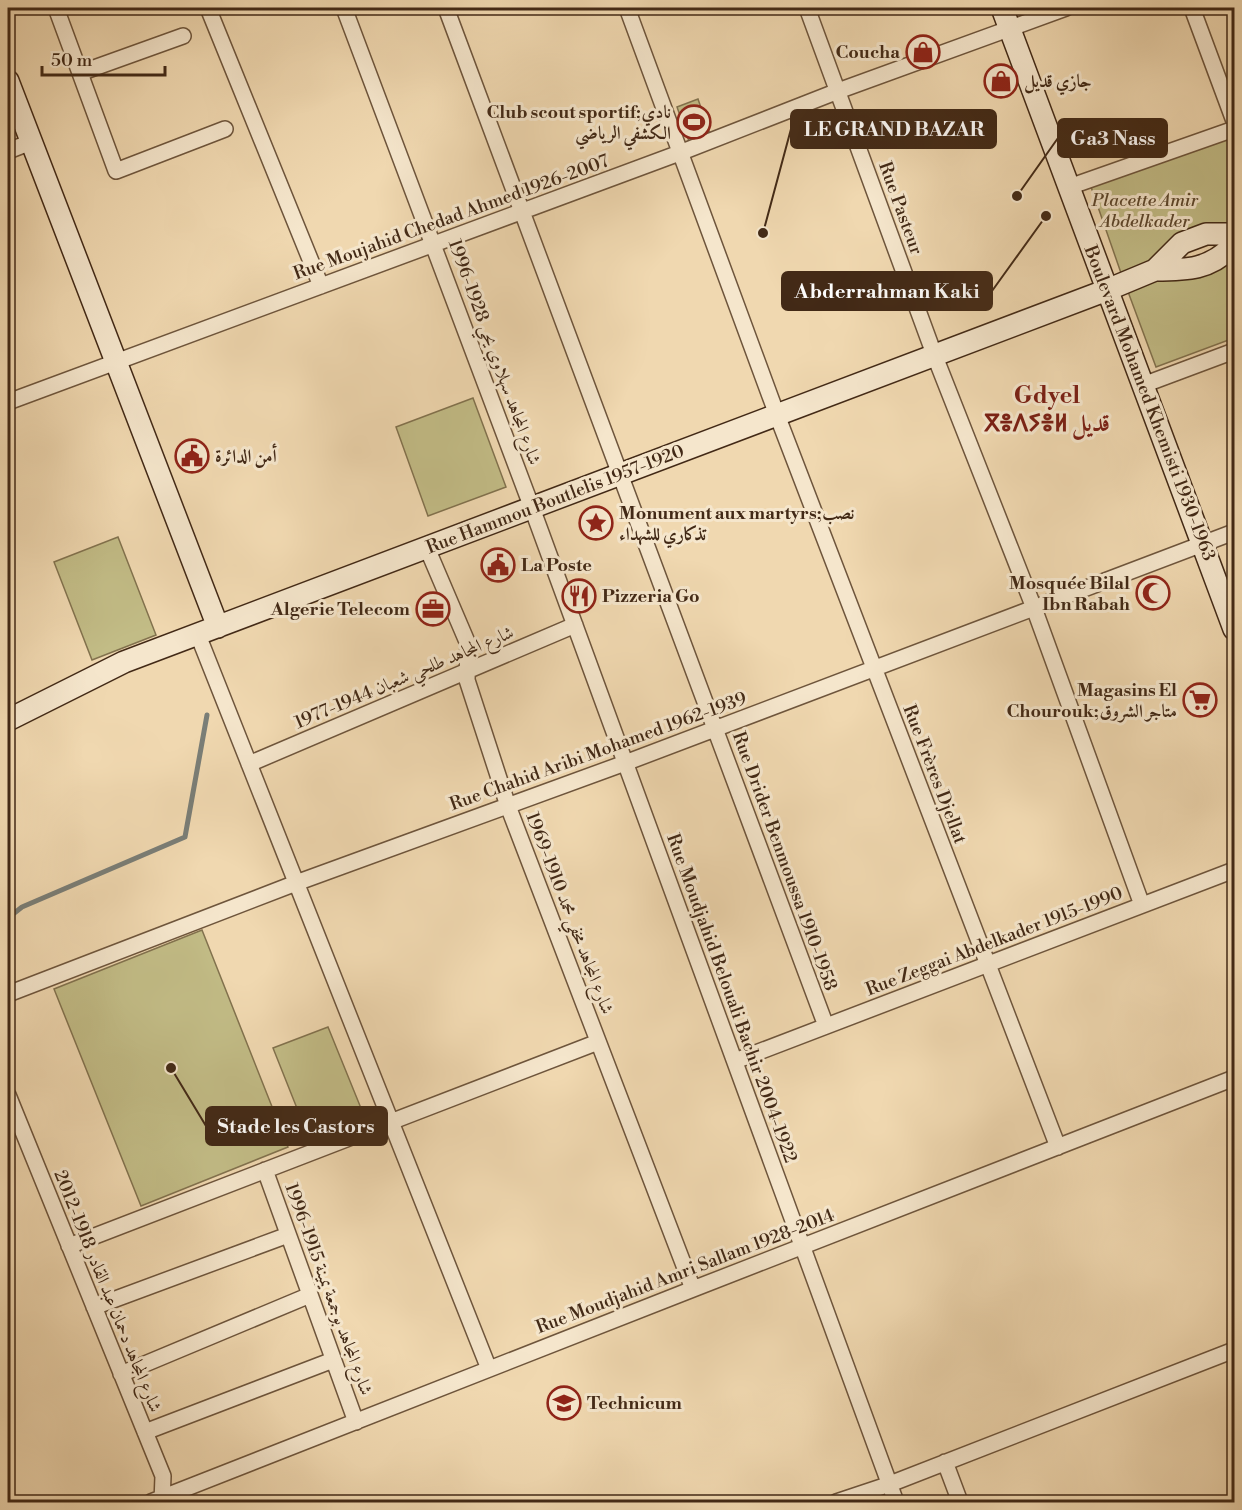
<svg xmlns="http://www.w3.org/2000/svg" width="1242" height="1510" font-family="'Libre Bodoni',Amiri,'Noto Sans Tifinagh',serif">
<style>
.green{fill:#c2bc86;stroke:#82724e;stroke-width:1.5}
.lines{fill:none;stroke-linecap:round;stroke-linejoin:round}
.stream{stroke:#7a7e77;stroke-width:5}
.street-casing{stroke:#6e553c;stroke-width:18}
.secondary-casing{stroke:#422916;stroke-width:24}
.street{stroke:#f5e6cc;stroke-width:15}
.secondary{stroke:#f5e6cc;stroke-width:21}
.labels{text-anchor:middle;stroke-width:6;stroke-linejoin:round;paint-order:stroke}
.poi-label{font-size:18px;font-weight:bold;fill:#422916;stroke:#f5e6cc;text-anchor:start}
.park-label{font-size:18px;font-style:italic;fill:#5c462c;stroke:#f5e6cc}
.street-label{font-size:18px;fill:#422916;stroke:#f5e6cc}
.district-label{font-size:24px;font-weight:bold;fill:#7a1f14;stroke:#f5e6cc}
.leader{fill:none;stroke:#422916;stroke-width:2}
.callout-dot{fill:#422916;stroke:#f5e6cc;stroke-width:2}
.callout{fill:#422916;stroke:#422916;stroke-width:2}
.callout-label{font-size:20px;text-anchor:middle;font-weight:bold;fill:#fff}
</style>
<rect width="100%" height="100%" fill="#f0d8b0"/>
<filter id="stains"><feTurbulence type="fractalNoise" baseFrequency=".00333" numOctaves="4"/><feColorMatrix values="0 0 0 0 .2 0 0 0 0 .09 0 0 0 0 .02 0 0 0 .5 -.17"/></filter>
<radialGradient id="worn" r=".72"><stop offset=".6" stop-color="#630" stop-opacity="0"/><stop offset="1" stop-color="#630" stop-opacity=".3"/></radialGradient>
<path class="green" d="M698 99 711 137 690 144 677 107Z
M1234 133V230L1121 273 1090 184Z
M1234 258V338L1156 367 1127 289Z
M473 398 506 487 428 516 396 427Z
M118 537 156 635 92 660 54 562Z
M202 930 288 1147 141 1206 54 989Z
M328 1027 367 1123 312 1146 273 1048Z"/>
<g class="lines">
<path class="stream" d="M8 918 22 907 185 837 207 715"/>
<g class="street-casing">
<path id="street" d="M56 8 116 171 225 129
M208 8 321 286
M344 8 532 508 896 1502
M446 8 826 1026
M627 8 777 415 1058 1147
M807 8 934 354 1034 608 1142 905
M1192 8 1234 121
M80 73 183 36
M8 151 31 142
M1069 187 1234 129
M1143 385 1234 351
M8 402 682 152 838 91 1066 8
M427 548 468 644 467 680 508 806 693 1289
M198 635 489 1369
M249 764 575 625
M8 994 296 883 625 763 1234 532
M735 1061 1234 870
M8 1095 163 1476 162 1502
M265 1170 356 1422
M69 1246 598 1042
M94 1307 288 1235
M121 1374 310 1295
M145 1432 333 1360
M945 1462 960 1502
M151 1502 693 1289 1234 1078
M836 1502 890 1484 1234 1350"/>
</g>
<g class="secondary-casing">
<path id="secondary" d="M1002 8 1234 629
M8 81 218 627
M1155 270C1188 270 1209 270 1234 245
M8 720 124 662 1107 290 1155 270 1182 243 1206 234H1234"/>
</g>
<use href="#street" class="street"/>
<use href="#secondary" class="secondary"/>
</g>
<defs>
<g id="shop-ring" transform="scale(1.725)"><circle r="9.5" fill="#f5e6cc" stroke="#8f2418" stroke-width="1.5"/><path d="M-5-2.5h2.3a2.7 3.5 0 0 1 5.4 0H5L5.5 6h-11ZM-1.5-2.5h3a1.5 2.3 0 0 0-3 0Z" fill="#8f2418"/></g>
<g id="stadium-ring" transform="scale(1.725)"><circle r="9.5" fill="#f5e6cc" stroke="#8f2418" stroke-width="1.5"/><path d="M0-5a6.5 5 0 1 0 0 10a6.5 5 0 1 0 0-10ZM-3.5-1.8h7v3.6h-7Z" fill="#8f2418"/></g>
<g id="civic-ring" transform="scale(1.725)"><circle r="9.5" fill="#f5e6cc" stroke="#8f2418" stroke-width="1.5"/><path d="M-.6-6.5H3V-4.5H.6V-3L4-1V1h2V6H-6V1h2V-1L-.6-3ZM-1.2 2.5V6h2.4V2.5Z" fill="#8f2418"/></g>
<g id="sight-ring" transform="scale(1.725)"><circle r="9.5" fill="#f5e6cc" stroke="#8f2418" stroke-width="1.5"/><path d="M0-6L1.8-2.2L6-1.7L2.9 1.2L3.7 5.4L0 3.3L-3.7 5.4L-2.9 1.2L-6-1.7L-1.8-2.2Z" fill="#8f2418"/></g>
<g id="mosque-ring" transform="scale(1.725)"><circle r="9.5" fill="#f5e6cc" stroke="#8f2418" stroke-width="1.5"/><path d="M3.5-4.9A6 6 0 1 0 3.5 4.9A5 5 0 1 1 3.5-4.9Z" fill="#8f2418"/></g>
<g id="restaurant-ring" transform="scale(1.725)"><circle r="9.5" fill="#f5e6cc" stroke="#8f2418" stroke-width="1.5"/><path d="M-5-6h1v4h1v-4h1v4h1v-4h1v5L-1.5 .5V6h-2V.5L-5-1ZM5-6V6H3V1.5H1.5Q1.5-4 5-6Z" fill="#8f2418"/></g>
<g id="office-ring" transform="scale(1.725)"><circle r="9.5" fill="#f5e6cc" stroke="#8f2418" stroke-width="1.5"/><path d="M-6-3h4V-5.5h4V-3h4V5H-6ZM-1-4.5V-3h2v-1.5ZM-6 0V1H6V0Z" fill="#8f2418"/></g>
<g id="supermarket-ring" transform="scale(1.725)"><circle r="9.5" fill="#f5e6cc" stroke="#8f2418" stroke-width="1.5"/><path d="M-6-5.5h2.5l.6 2H6L4.5 2H-2.5L-4.4-4H-6ZM-1.5 3.2a1.3 1.3 0 1 0 .1 0ZM3 3.2a1.3 1.3 0 1 0 .1 0Z" fill="#8f2418"/></g>
<g id="school-ring" transform="scale(1.725)"><circle r="9.5" fill="#f5e6cc" stroke="#8f2418" stroke-width="1.5"/><path d="M0-5L7-2L0 1L-7-2ZM-4 1L0 2.5L4 1V4Q0 6-4 4Z" fill="#8f2418"/></g>
</defs>
<g fill-rule="evenodd">
<use href="#shop-ring" x="923" y="52"/>
<use href="#shop-ring" x="1001" y="81"/>
<use href="#stadium-ring" x="694" y="122"/>
<use href="#civic-ring" x="192" y="456"/>
<use href="#sight-ring" x="596" y="523"/>
<use href="#civic-ring" x="498" y="565"/>
<use href="#mosque-ring" x="1153" y="593"/>
<use href="#restaurant-ring" x="579" y="596"/>
<use href="#office-ring" x="433" y="609"/>
<use href="#supermarket-ring" x="1200" y="700"/>
<use href="#school-ring" x="564" y="1403"/>
</g>
<g class="labels">
<g class="poi-label">
<text x="900" y="58" text-anchor="end">Coucha</text>
<text x="1024" y="87">جازي قديل</text>
<text x="671" y="118" text-anchor="end">Club scout sportif;نادي<tspan x="671" dy="21">الكشفي الرياضي</tspan></text>
<text x="215" y="462">أمن الدائرة</text>
<text x="619" y="519">Monument aux martyrs;نصب<tspan x="619" dy="21">تذكاري للشهداء</tspan></text>
<text x="521" y="571">La Poste</text>
<text x="1130" y="589" text-anchor="end">Mosquée Bilal<tspan x="1130" dy="21">Ibn Rabah</tspan></text>
<text x="602" y="602">Pizzeria Go</text>
<text x="410" y="615" text-anchor="end">Algerie Telecom</text>
<text x="1177" y="696" text-anchor="end">Magasins El<tspan x="1177" dy="21">Chourouk;متاجر الشروق</tspan></text>
<text x="587" y="1409">Technicum</text>
</g>
<g class="park-label">
<text x="1145" y="206">Placette Amir<tspan x="1145" dy="21">Abdelkader</tspan></text>
</g>
<g class="street-label">
<text transform="translate(901 208) rotate(70)" y="6">Rue Pasteur</text>
<text transform="translate(451 217) rotate(-20)" y="6">Rue Moujahid Chedad Ahmed 1926-2007</text>
<text transform="translate(495 352) rotate(70)" y="6">شارع المجاهد سهلاوي يحي 1928-1996</text>
<text transform="translate(1150 403) rotate(69)" y="6">Boulevard Mohamed Khemisti 1930-1963</text>
<text transform="translate(555 499) rotate(-21)" y="6">Rue Hammou Boutlelis 1957-1920</text>
<text transform="translate(404 677) rotate(-23)" y="6">شارع المجاهد طلحي شعبان 1944-1977</text>
<text transform="translate(598 751) rotate(-20)" y="6">Rue Chahid Aribi Mohamed 1962-1939</text>
<text transform="translate(935 774) rotate(69)" y="6">Rue Frères Djellat</text>
<text transform="translate(785 861) rotate(70)" y="6">Rue Drider Benmoussa 1910-1958</text>
<text transform="translate(570 913) rotate(69)" y="6">شارع المجاهد مخفي محمد 1910-1969</text>
<text transform="translate(994 941) rotate(-21)" y="6">Rue Zeggai Abdelkader 1915-1990</text>
<text transform="translate(732 998) rotate(70)" y="6">Rue Moudjahid Belouali Bachir 2004-1922</text>
<text transform="translate(685 1271) rotate(-21)" y="6">Rue Moudjahid Amri Sallam 1928-2014</text>
<text transform="translate(329 1289) rotate(70)" y="6">شارع المجاهد بوجمعة يمينة 1915-1996</text>
<text transform="translate(108 1291) rotate(68)" y="6">شارع المجاهد دحمان عبد القادر 1918-2012</text>
</g>
<g class="district-label">
<text x="1047" y="403">Gdyel<tspan x="1047" dy="28">ⴳⴻⴷⵢⴻⵍ قديل</tspan></text>
</g>
</g>
<path class="leader" d="M763 233L791 129M1017 196L1058 138M1046 216L992 291M171 1068L206 1126"/>
<g class="callout-dot">
<circle cx="763" cy="233" r="6"/>
<circle cx="1017" cy="196" r="6"/>
<circle cx="1046" cy="216" r="6"/>
<circle cx="171" cy="1068" r="6"/>
</g>
<g class="callout">
<rect x="791" y="110" width="205" height="38" rx="6"/>
<rect x="1058" y="119" width="109" height="38" rx="6"/>
<rect x="782" y="272" width="210" height="38" rx="6"/>
<rect x="206" y="1107" width="181" height="38" rx="6"/>
</g>
<g class="callout-label">
<text x="894" y="136">LE GRAND BAZAR</text>
<text x="1113" y="145">Ga3 Nass</text>
<text x="887" y="298">Abderrahman Kaki</text>
<text x="296" y="1133">Stade les Castors</text>
</g>
<rect width="1242" height="1510" fill="none" stroke="#f0d8b0" stroke-width="30"/>
<rect x="9" y="9" width="1224" height="1492" fill="none" stroke="#422916" stroke-width="3"/>
<rect x="15" y="15" width="1212" height="1480" fill="none" stroke="#422916" stroke-width="1.5"/>
<path d="M42 66v9h123v-9" fill="none" stroke="#422916" stroke-width="3"/>
<text x="51" y="66" font-size="18" fill="#422916" stroke="#f5e6cc" stroke-width="4.5" paint-order="stroke">50 m</text>
<rect width="100%" height="100%" filter="url(#stains)"/>
<rect width="100%" height="100%" fill="url(#worn)"/>
</svg>
